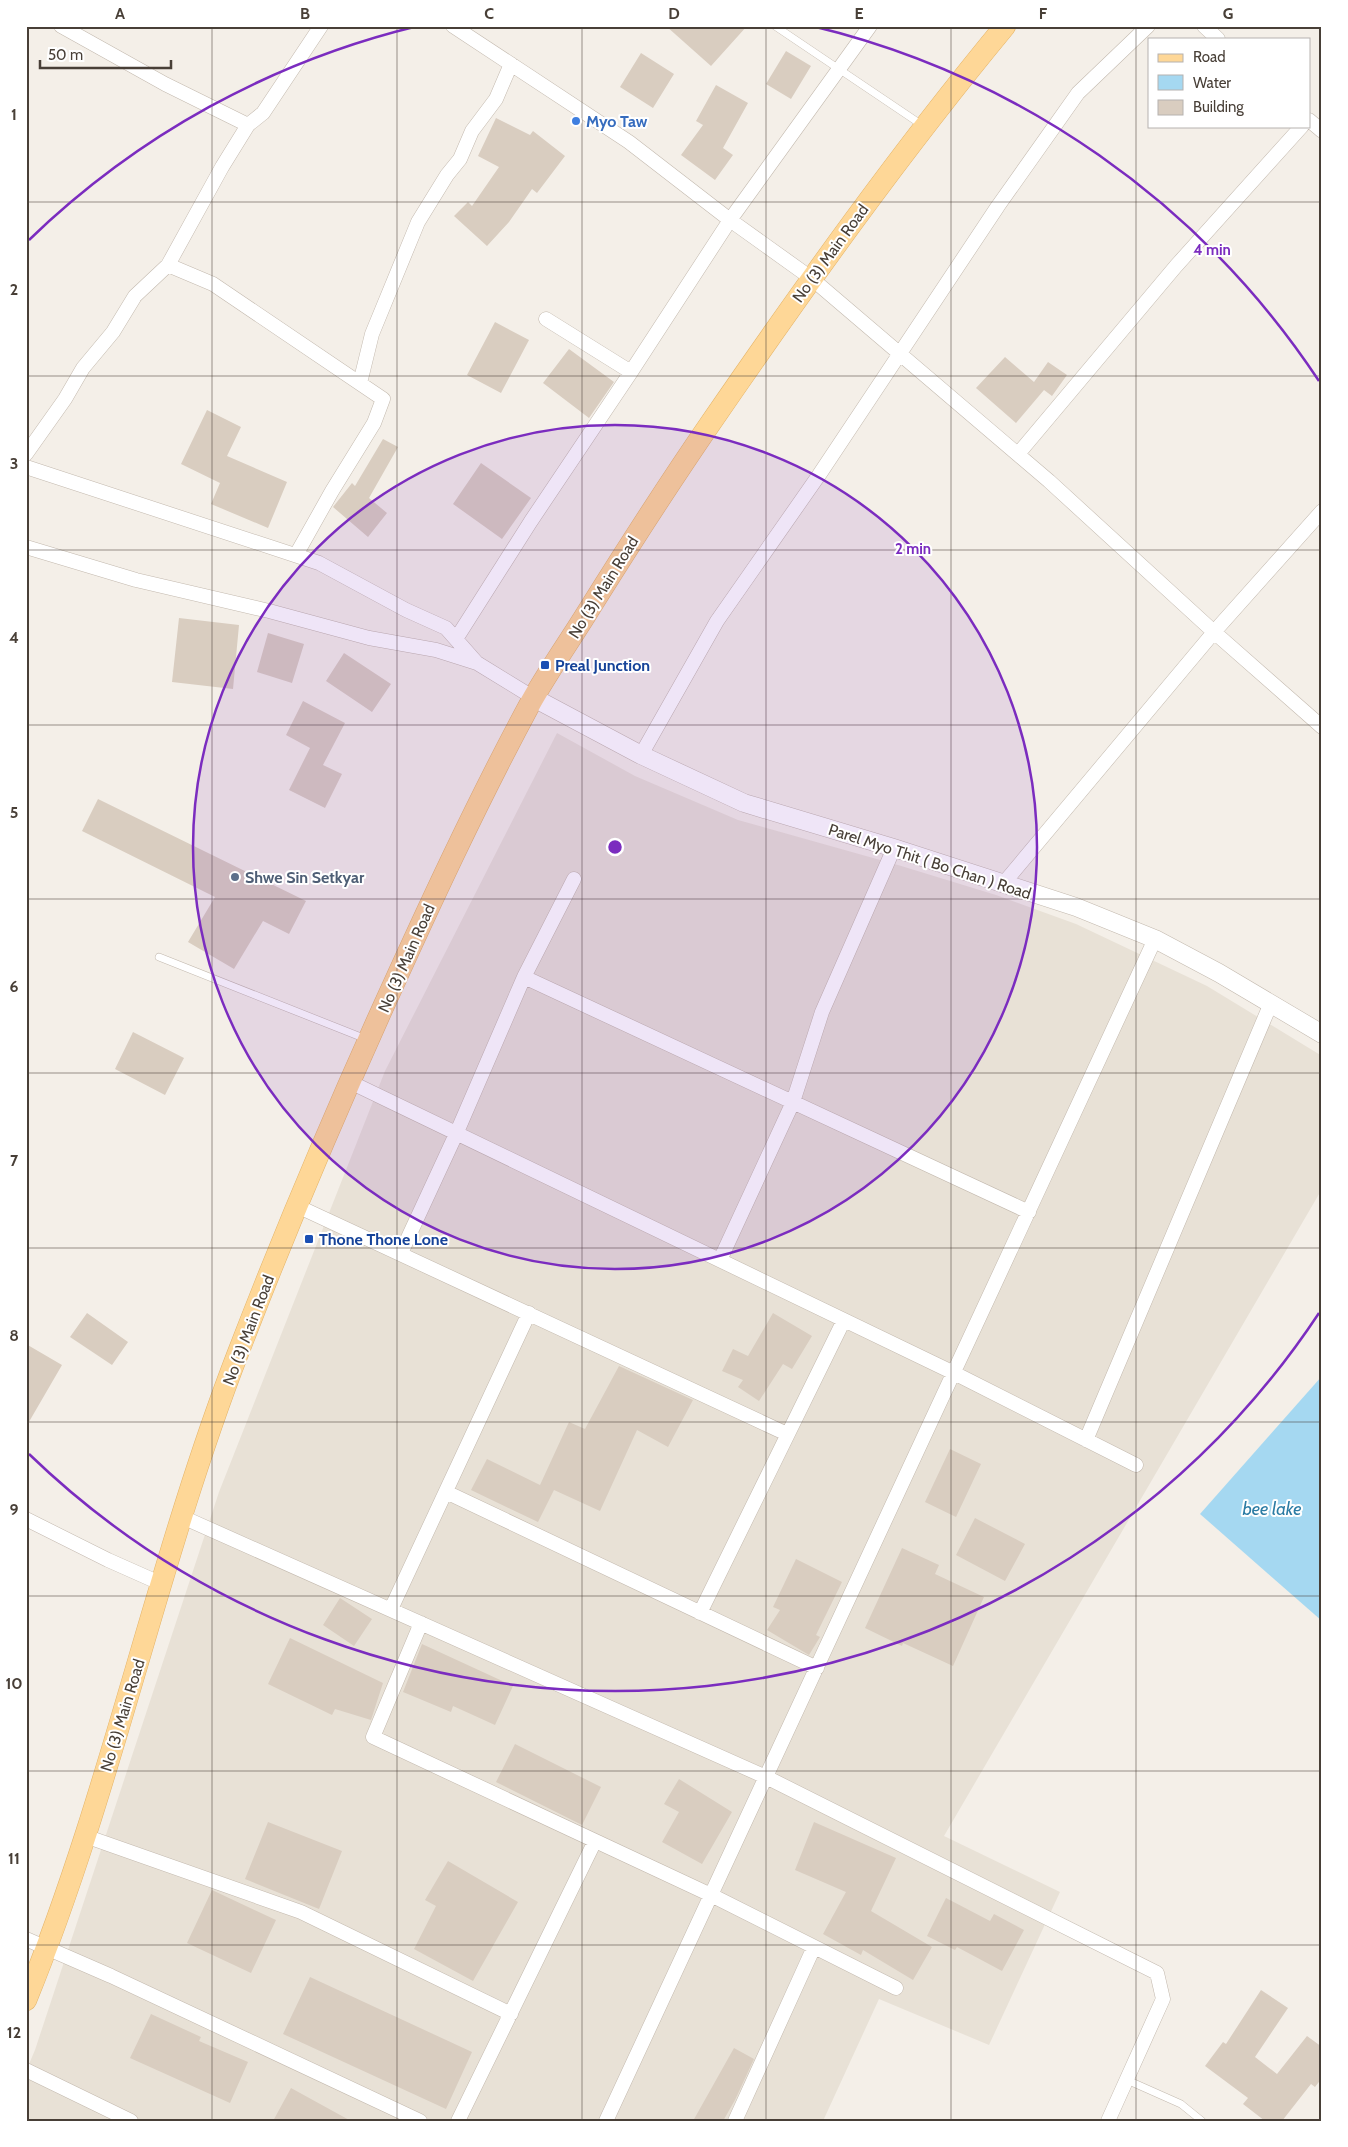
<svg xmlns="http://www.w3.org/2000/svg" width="1348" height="2147" font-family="Cabin,sans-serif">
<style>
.residential{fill:#e8e1d6}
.water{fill:#a5d8f1}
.building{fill:#d9cdc0}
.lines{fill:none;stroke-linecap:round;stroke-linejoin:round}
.service-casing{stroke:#c3b9ae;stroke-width:8}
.minor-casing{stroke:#c3b9ae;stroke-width:15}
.tertiary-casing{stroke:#c3b9ae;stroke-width:19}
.primary-casing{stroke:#e4b366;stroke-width:22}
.service{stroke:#fff;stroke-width:7}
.minor{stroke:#fff;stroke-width:14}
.tertiary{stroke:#fff;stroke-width:18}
.primary{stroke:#fed797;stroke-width:21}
.grid{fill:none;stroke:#483f37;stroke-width:1;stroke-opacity:0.55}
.ring{fill:none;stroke:#7b2cbf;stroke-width:2.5}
.shop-dot{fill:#3f7fe0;stroke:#fff;stroke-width:2}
.transit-dot{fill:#1a4fb4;stroke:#fff;stroke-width:2}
.service-dot{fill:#5c6f8a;stroke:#fff;stroke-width:2}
.labels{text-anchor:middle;stroke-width:4;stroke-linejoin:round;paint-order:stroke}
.shop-label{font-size:16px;font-weight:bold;fill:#366cbe;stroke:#fff;text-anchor:start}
.street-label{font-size:16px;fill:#483f37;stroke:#fff}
.transit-label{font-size:16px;font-weight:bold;fill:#164399;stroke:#fff;text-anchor:start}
.service-label{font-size:16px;font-weight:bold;fill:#4e5e75;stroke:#fff;text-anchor:start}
.water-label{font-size:18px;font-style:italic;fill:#2c7ca4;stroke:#fff}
.centre{fill:#7b2cbf;stroke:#fff;stroke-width:2.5}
.ring-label{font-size:15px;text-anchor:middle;font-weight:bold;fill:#7b2cbf;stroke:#fff;stroke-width:4;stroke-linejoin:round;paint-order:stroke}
.neatline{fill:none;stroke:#483f37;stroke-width:2}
.grid-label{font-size:16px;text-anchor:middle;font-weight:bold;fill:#483f37}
</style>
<rect width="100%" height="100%" fill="#f4efe8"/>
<path class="residential" d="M557 733 635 776 738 820 898 865 996 895 1076 924 1207 986 1322 1056V1189L944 1836 1060 1892 989 2045 879 1999 823 2121H26V2071L35 2050 219 1492 385 1071Z"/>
<path class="water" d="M1322 1376V1621L1200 1514Z"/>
<path class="building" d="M666 26H747L711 66Z
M786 51 811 66 791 99 766 84Z
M641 53 674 74 653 108 620 87Z
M716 85 748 103 723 148 733 155 715 180 681 155 703 125 696 121Z
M496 118 530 135 533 131 565 156 537 193 532 189 509 222 487 246 454 216 468 202 472 206 499 167 478 156Z
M495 322 529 340 501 393 467 375Z
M569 349 614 382 589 418 543 383Z
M1005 357 1034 382 1048 362 1067 375 1052 396 1044 390 1016 423 976 388Z
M207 410 241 427 227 456 287 482 268 528 211 504 220 483 181 464Z
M383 439 398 447 369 498 387 513 368 537 333 507 352 483 355 486Z
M481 463 531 498 502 539 453 504Z
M179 618 239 625 233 689 172 682Z
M268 633 304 644 292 683 257 672Z
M344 653 391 684 372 712 326 681Z
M303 701 345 723 323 765 342 774 325 808 289 790 310 748 286 735Z
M98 799 306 901 289 934 263 921 234 969 188 942 215 897 82 831Z
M133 1032 184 1058 165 1095 115 1069Z
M87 1313 128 1342 112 1365 70 1337Z
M773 1313 812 1336 792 1369 783 1364 759 1401 738 1387 743 1380 722 1371 733 1349 748 1356Z
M26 1344 62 1365 26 1427Z
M619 1366 693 1400 668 1447 637 1430 600 1511 554 1490 538 1522 471 1490 487 1459 540 1485 569 1422 585 1429Z
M950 1449 981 1464 956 1517 925 1502Z
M975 1518 1025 1544 1005 1581 956 1555Z
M902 1548 939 1565 935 1574 984 1597 953 1666 903 1643 902 1646 865 1628Z
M796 1559 842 1582 816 1635 820 1637 809 1655 767 1630 780 1610 773 1607Z
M340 1598 372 1619 354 1646 323 1625Z
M290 1638 383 1683 371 1720 335 1709 332 1715 268 1684Z
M422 1644 513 1686 495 1725 453 1706 451 1712 403 1692Z
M515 1744 601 1787 582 1825 496 1782Z
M679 1779 732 1812 702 1864 662 1842 679 1812 664 1804Z
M268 1822 342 1851 319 1909 245 1879Z
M814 1822 896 1858 871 1911 932 1947 913 1980 863 1950 861 1955 823 1934 846 1892 795 1870Z
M448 1861 518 1902 473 1981 414 1949 436 1906 425 1900Z
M212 1890 276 1920 251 1973 187 1943Z
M946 1898 990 1921 994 1914 1024 1930 1002 1971 957 1947 955 1950 927 1936Z
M310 1977 472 2052 446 2109 283 2034Z
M1261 1990 1288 2008 1255 2057 1277 2074 1307 2036 1322 2047V2078L1315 2087 1311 2084 1282 2121H1265L1243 2104 1248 2098 1205 2066 1223 2042 1226 2044Z
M151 2014 201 2037 199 2041 248 2062 230 2103 130 2058Z
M734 2048 754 2059 735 2100 723 2121H693Z
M291 2088 351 2121H273Z"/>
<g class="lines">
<g class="service-casing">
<path id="service" d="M775 26 922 125
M159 957 366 1039
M1127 2080 1181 2104 1202 2121"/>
</g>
<g class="minor-casing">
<path id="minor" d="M61 26 165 84 248 125
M453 26 629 142 730 220 811 278 1049 481 1214 632 1322 727
M1204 26 1218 39
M1309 120 1322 131
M168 265 213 284 383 399 374 423 332 491 296 555
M546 319 631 372
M360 383 372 334 418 222 447 175 460 159 472 131 496 99 511 64
M26 454 65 399 83 368 113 332 135 296 168 265 222 167 248 125 263 113 321 26
M1018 454 1176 266 1302 126
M26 467 319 563 406 610 446 628 476 662
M26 547 136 580 269 611 369 638 436 650 477 663 534 698
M456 639 531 521 631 372 730 220 870 26
M641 755 717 621 819 475 998 206 1078 93 1148 26
M1003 884 1214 632 1322 511
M524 977 1029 1212
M350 1082 954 1373 1136 1465
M297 1206 787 1434
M401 1253 457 1132 524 977 574 879
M720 1260 793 1102 822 1012 894 848
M1086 1440 1271 1003
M446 1492 817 1668
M180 1516 766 1777 1157 1973 1163 1999 1108 2121
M26 1519 108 1560 162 1584
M391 1609 529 1313
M700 1613 844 1320
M421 1623 373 1737 711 1895 896 1988
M85 1836 301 1912 511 2014
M26 1939 111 1976 420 2121
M26 2070 131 2121
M458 2121 595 1841
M606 2121 1155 939
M735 2121 814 1947"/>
</g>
<g class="tertiary-casing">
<path id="tertiary" d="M534 698 641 755 744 803 894 848 1076 907 1155 939 1219 973 1322 1034"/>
</g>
<g class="primary-casing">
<path id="primary" d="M26 2000C112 1790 156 1565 238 1353 282 1239 330 1125 380 1014 428 908 476 804 531 702 549 670 571 639 590 608 630 544 670 482 712 421 805 286 900 153 1005 26"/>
</g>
<use href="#service" class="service"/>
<use href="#minor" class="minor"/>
<use href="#tertiary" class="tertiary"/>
<use href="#primary" class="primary"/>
</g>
<path class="grid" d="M212 26V2121M397 26V2121M582 26V2121M766 26V2121M951 26V2121M1136 26V2121M26 202H1322M26 376H1322M26 550H1322M26 725H1322M26 899H1322M26 1073H1322M26 1248H1322M26 1422H1322M26 1596H1322M26 1771H1322M26 1945H1322"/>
<circle cx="615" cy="847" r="422" fill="#7b2cbf" fill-opacity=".12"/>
<g class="ring">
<circle cx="615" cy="847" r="422"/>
<path d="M1319 1313A844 844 0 0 1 29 1454M29 240A844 844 0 0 1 418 26M812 26A844 844 0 0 1 1319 381"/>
</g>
<circle class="shop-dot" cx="576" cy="121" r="5"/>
<g class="transit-dot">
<rect x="540" y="660" width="10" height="10" rx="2.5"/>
<rect x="304" y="1234" width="10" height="10" rx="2.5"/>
</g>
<circle class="service-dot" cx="235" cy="877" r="5"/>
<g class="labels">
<g class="shop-label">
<text x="586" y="127">Myo Taw</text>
</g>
<g class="street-label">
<text transform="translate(830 253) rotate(-54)" y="6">No (3) Main Road</text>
<text transform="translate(603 587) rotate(-58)" y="6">No (3) Main Road</text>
<text transform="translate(930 861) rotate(18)" y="6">Parel Myo Thit ( Bo Chan ) Road</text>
<text transform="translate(406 958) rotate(-66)" y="6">No (3) Main Road</text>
<text transform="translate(248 1330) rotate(-69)" y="6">No (3) Main Road</text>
<text transform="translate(122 1715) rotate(-73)" y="6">No (3) Main Road</text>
</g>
<g class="transit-label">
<text x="555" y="671">Preal Junction</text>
<text x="319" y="1245">Thone Thone Lone</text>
</g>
<g class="service-label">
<text x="245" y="883">Shwe Sin Setkyar</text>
</g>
<g class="water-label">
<text x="1272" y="1515">bee lake</text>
</g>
</g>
<circle cx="615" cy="847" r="8" class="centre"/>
<g class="ring-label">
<text x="1212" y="255">4 min</text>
<text x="913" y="554">2 min</text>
</g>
<rect width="1348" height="2147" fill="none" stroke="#ffffff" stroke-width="55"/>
<rect x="1148" y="38" width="162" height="90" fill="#ffffff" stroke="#b6b2af"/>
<rect x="1158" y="54" width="25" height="8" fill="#fed797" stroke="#b6b2af"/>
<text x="1193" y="62" font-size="15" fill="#483f37">Road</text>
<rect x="1158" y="75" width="25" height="15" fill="#a5d8f1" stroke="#b6b2af"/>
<text x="1193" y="88" font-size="15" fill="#483f37">Water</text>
<rect x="1158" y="100" width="25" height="15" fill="#d9cdc0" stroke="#b6b2af"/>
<text x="1193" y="112" font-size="15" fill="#483f37">Building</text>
<path d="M40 60v8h131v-8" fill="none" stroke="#483f37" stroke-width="2.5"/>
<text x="48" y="60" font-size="15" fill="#483f37" stroke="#ffffff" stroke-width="4" paint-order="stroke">50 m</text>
<rect x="28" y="28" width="1292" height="2092" class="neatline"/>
<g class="grid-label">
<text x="120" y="19">A</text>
<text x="305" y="19">B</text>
<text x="489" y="19">C</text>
<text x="674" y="19">D</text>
<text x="859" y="19">E</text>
<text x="1043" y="19">F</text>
<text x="1228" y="19">G</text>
<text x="14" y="120">1</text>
<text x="14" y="295">2</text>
<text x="14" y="469">3</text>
<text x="14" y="643">4</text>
<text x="14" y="818">5</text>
<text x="14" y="992">6</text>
<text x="14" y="1166">7</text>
<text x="14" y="1341">8</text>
<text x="14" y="1515">9</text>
<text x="14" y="1689">10</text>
<text x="14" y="1864">11</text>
<text x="14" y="2038">12</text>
</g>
</svg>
